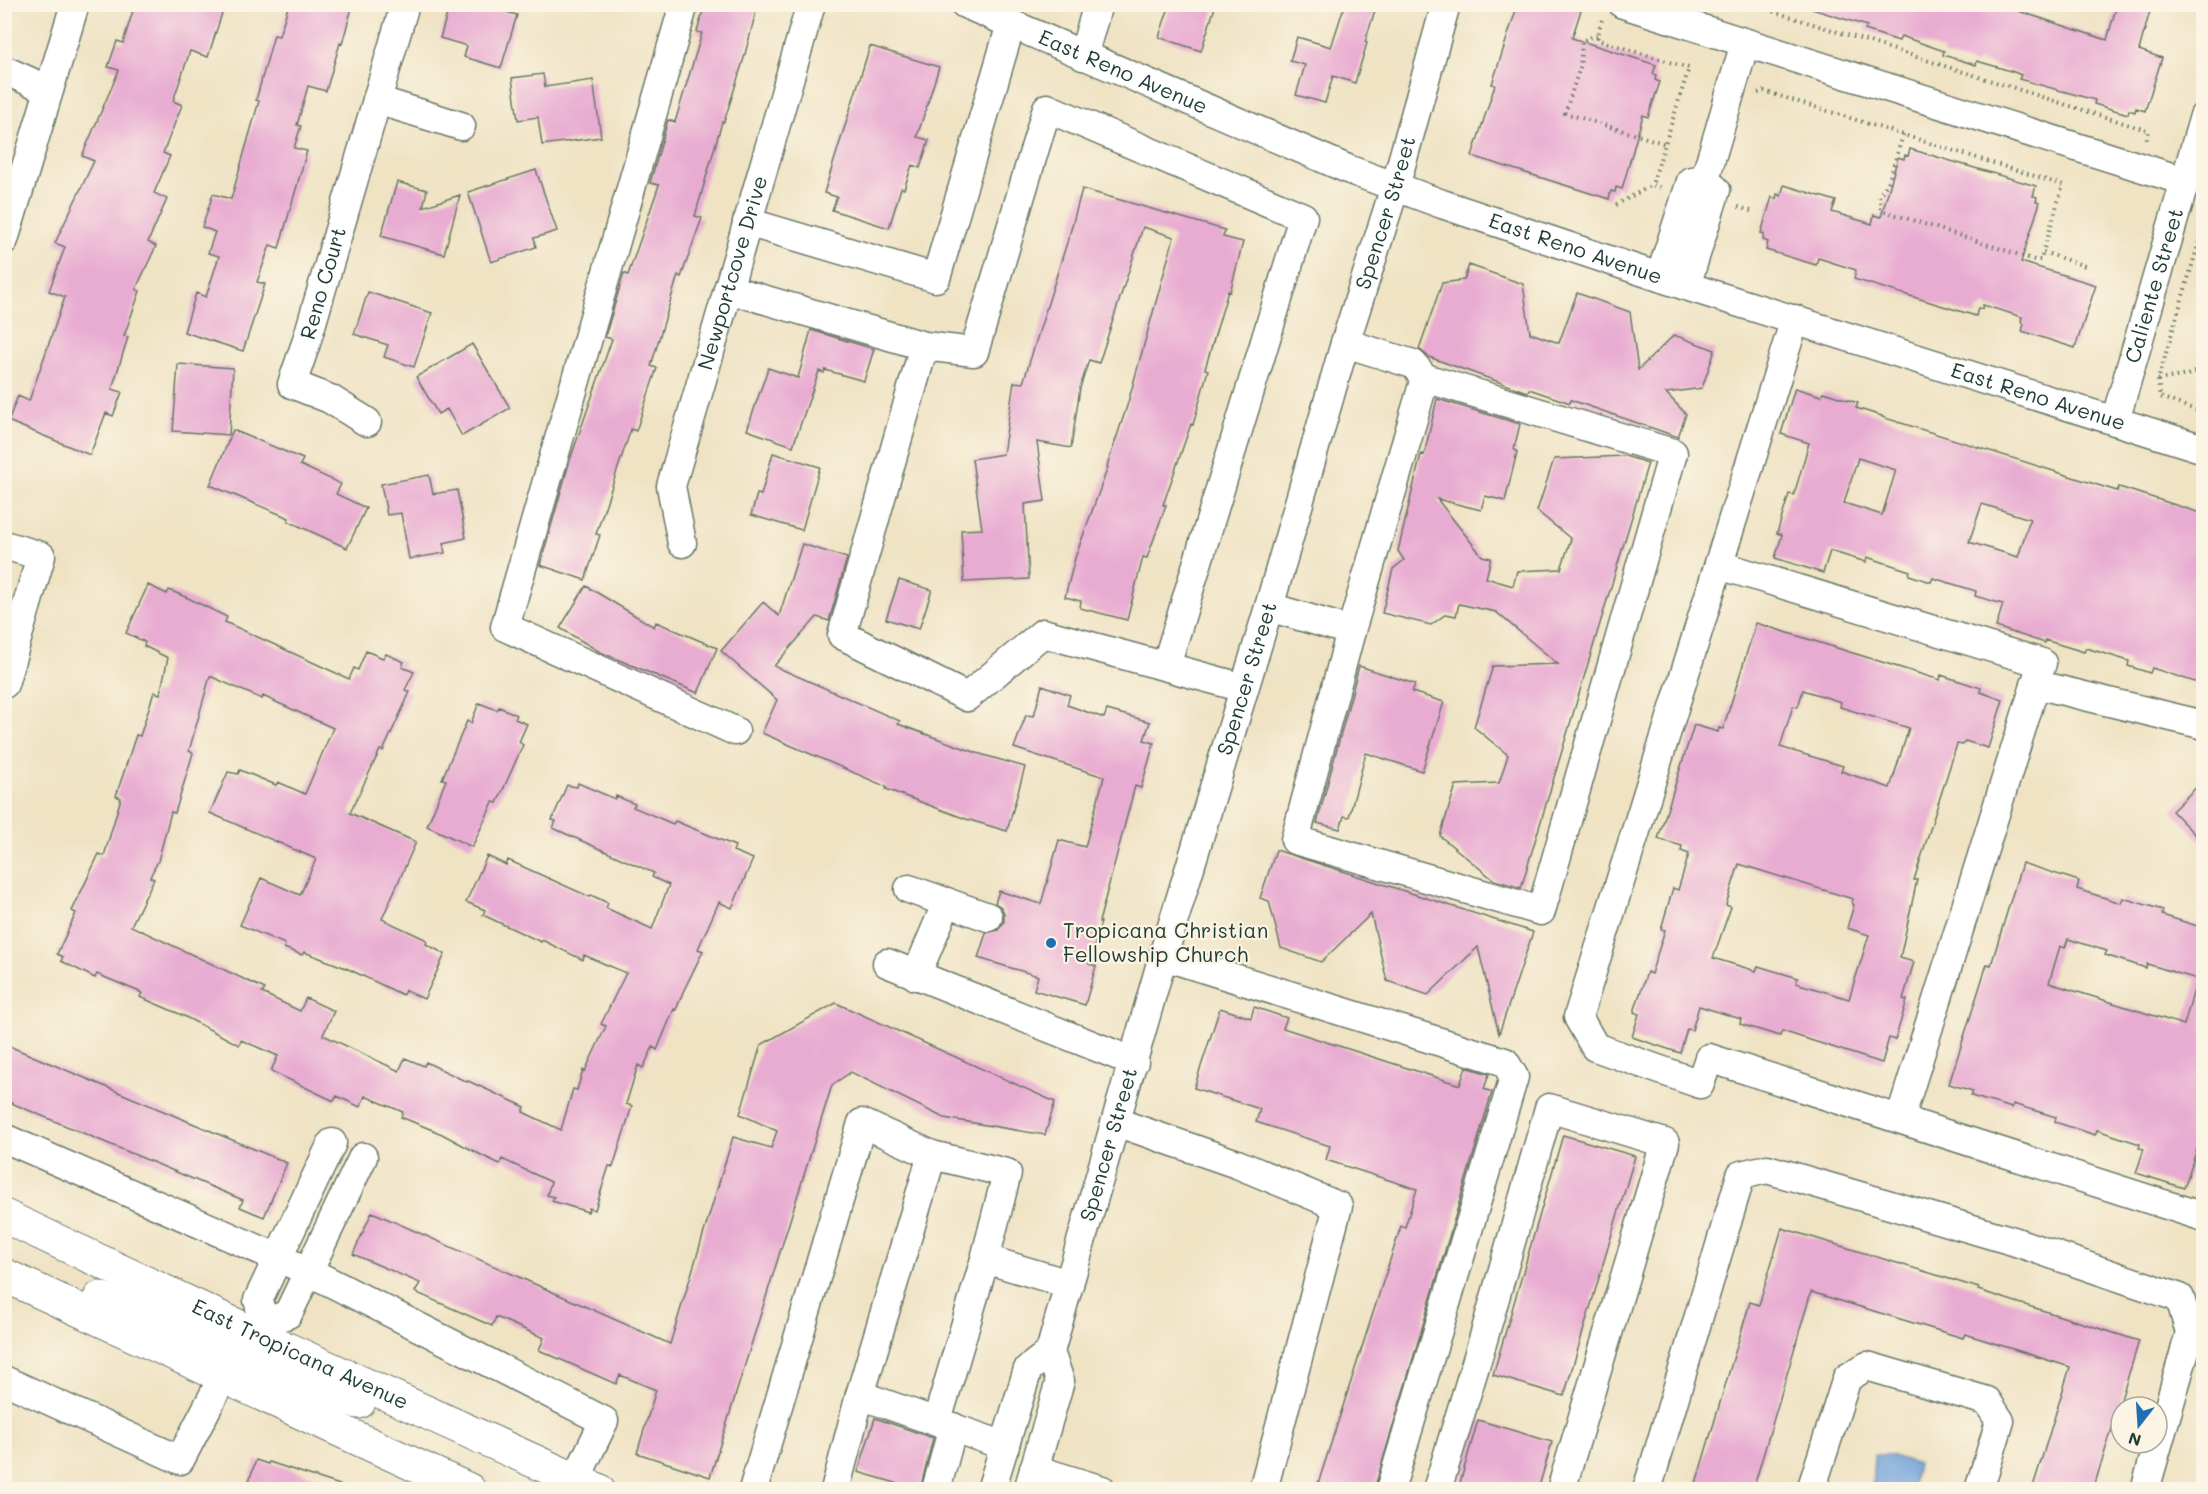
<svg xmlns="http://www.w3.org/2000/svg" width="2208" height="1494" font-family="Mali,sans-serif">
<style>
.water{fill:#6fa1da;stroke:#476f87;stroke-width:1.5}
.building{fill:#e8abd1;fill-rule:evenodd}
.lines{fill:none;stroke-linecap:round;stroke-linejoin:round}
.minor-casing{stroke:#687766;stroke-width:31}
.major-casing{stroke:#687766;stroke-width:35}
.path{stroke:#687766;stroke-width:4;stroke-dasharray:1.5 4.5;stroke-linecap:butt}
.minor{stroke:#fff;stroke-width:28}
.major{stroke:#fff;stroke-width:33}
.poi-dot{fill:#1f6fb2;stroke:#fcf5e5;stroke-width:2}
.labels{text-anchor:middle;stroke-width:4.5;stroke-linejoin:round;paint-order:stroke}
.street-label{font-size:21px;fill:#1f3d34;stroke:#fcf5e5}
.poi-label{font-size:21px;fill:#1f3d34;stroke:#fcf5e5;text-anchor:start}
</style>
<rect width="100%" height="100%" fill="#fcf5e5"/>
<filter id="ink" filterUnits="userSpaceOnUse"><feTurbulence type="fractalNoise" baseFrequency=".0167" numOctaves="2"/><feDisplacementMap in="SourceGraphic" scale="12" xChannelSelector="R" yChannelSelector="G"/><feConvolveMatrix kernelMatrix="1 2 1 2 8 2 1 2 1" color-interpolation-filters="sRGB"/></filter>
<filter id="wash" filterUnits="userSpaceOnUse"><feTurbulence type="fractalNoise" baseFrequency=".008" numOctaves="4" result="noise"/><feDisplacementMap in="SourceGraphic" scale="24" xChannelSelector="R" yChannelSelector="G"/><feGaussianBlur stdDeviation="1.35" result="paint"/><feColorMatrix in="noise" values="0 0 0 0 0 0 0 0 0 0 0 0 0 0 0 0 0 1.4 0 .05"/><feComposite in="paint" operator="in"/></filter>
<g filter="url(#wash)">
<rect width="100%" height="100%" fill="#efe3c4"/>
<path class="water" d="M1874 1455H1890L1917 1464 1912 1489H1872Z"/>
<g id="blocks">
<path class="building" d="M135 4H225L208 57 190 51 173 101 182 105 163 153 170 156 154 193 167 199 148 242 156 246 136 289 140 291 124 336 128 337 112 389 122 392 113 416 106 413 90 455 8 421 18 396 29 401 65 297 49 291 65 247 55 243 94 161 82 156 119 70 108 67 117 41 123 43Z
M289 4H353L342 44 340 43 326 91 308 86 297 125 301 126 294 148 307 151 279 248 270 245 257 282 265 284 243 351 184 332 196 293 206 297 219 256 208 253 215 232 202 227 213 194 231 199 259 101 256 100 274 35 279 36Z
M450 4H479L517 15 501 68 464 57 467 46 440 38Z
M705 4H758L744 58 724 122H722L695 216 702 218 681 277 678 275 651 366 657 368 636 431 631 429 596 534 600 535 585 580 540 565 570 460 612 339 605 337 624 273 628 275 659 185 650 183 668 120 675 122 702 33 697 32Z
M1170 4H1216L1201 51 1159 37Z
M1345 4H1377L1365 42 1367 43 1355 83 1333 76 1325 103 1296 95 1305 65 1290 61 1297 37 1331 47Z
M1518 4H1583L1572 38 1656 65 1653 74 1656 75 1655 80 1660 82 1648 117 1643 115 1622 189 1616 187 1615 192 1611 191 1609 199 1472 156 1495 85 1492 84Z
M1813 4H1997L2107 40 2117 4H2152L2139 50 2162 58 2145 111 2136 108 2135 112 2129 110 2128 114 2094 104 2095 100 2019 79 2021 75 2014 72 1977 61 1976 65 1943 55 1944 51 1901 36 1899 41 1865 30 1867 26 1812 9Z
M870 46 939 67 917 137 929 140 920 168 912 165 904 189 901 188 889 228 832 210 837 197 824 193Z
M543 74 545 87 593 80 601 137 542 145 538 117 518 120 512 78Z
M1910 149 2036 186 2033 196 2037 197 2036 201 2040 202 2021 262 2096 285 2075 348 2022 331 2024 324 2021 322 2022 317 1983 305 1982 309 1978 308 1976 316 1854 279 1856 270 1818 258 1816 265 1766 250 1768 242 1763 240 1764 234 1761 233 1772 197 1776 199 1777 194 1781 196 1784 185 1836 201 1832 212 1872 224 1874 215 1881 217 1898 157 1904 159 1905 155 1908 156Z
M536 170 557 231 534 238 536 247 491 262 468 192Z
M397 182 427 190 423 207 460 195 444 254 381 236Z
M1082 189 1225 230 1223 237 1243 242 1230 292 1228 291 1205 369 1208 370 1193 425 1191 424 1163 505H1166L1147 558 1143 557 1127 620 1080 608 1081 601 1065 597 1075 558 1108 467 1107 466 1127 406 1174 237 1143 227 1099 363 1089 360 1080 388 1071 448 1037 442 1045 501 1025 504 1029 579 964 582 961 530 982 529 972 459 1003 454 1014 382 1023 383 1070 233Z
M1469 265 1523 284 1530 333 1559 343 1577 293 1630 312 1638 370 1674 335 1715 350 1702 388 1666 393 1686 414 1678 437 1571 400 1570 403 1529 389 1528 392 1524 391 1429 357 1419 349 1442 283 1464 280Z
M368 292 432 313 414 367 384 357 388 345 354 334Z
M811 330 874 349 864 381 825 370 824 373 819 371 793 446 747 430 768 368 798 378Z
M472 344 510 408 462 436 447 409 438 414 416 377Z
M178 364 233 368 229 435 173 431Z
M1795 388 1821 396 1823 392 1858 403 1856 408 1882 416V417L2117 491 2119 487 2204 514V685L2152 668 2150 673 2128 666 2129 661 2086 648 2084 652 2045 640V643L1996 627 2003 604 1975 596 1976 591 1933 578 1931 582 1909 575 1910 571 1867 557 1866 562 1830 551 1823 573 1775 558 1782 535 1777 533 1789 494 1794 495 1809 443 1781 434ZM1858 458 1896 470 1882 515 1844 503ZM1982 504 2030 519 2018 557 1969 542Z
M1437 399 1520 424 1514 449 1517 452 1505 501 1485 496 1481 510 1437 499 1482 556 1491 558 1486 578 1513 586 1517 571 1561 569 1571 539 1537 511 1554 459 1625 456 1648 463 1521 888 1494 880 1440 836 1456 785 1499 783 1508 755 1474 727 1493 666 1558 664 1496 612 1459 604 1456 616 1446 614 1431 625 1382 613 1393 569 1404 560 1398 551 1421 454 1424 455Z
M233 430 303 459 300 465 341 484 336 494 366 508 347 548 288 521 289 518 210 485Z
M773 453 820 467 802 530 751 515 757 494 761 495Z
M429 475 433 494 457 490 466 538 443 543 445 553 409 559 401 513 387 515 381 484Z
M802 544 847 558 829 621 817 617 774 666 900 721 898 724 977 753 1025 767 1007 831 966 819 886 789 887 787 762 733 777 700 721 651 763 602 779 616Z
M899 580 932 590 919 629 886 619Z
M148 585 167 594 169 590 188 598 227 617 225 622 349 679 354 668 358 670 366 651 383 658 386 654 404 662 402 667 414 672 405 690 410 692 383 751 380 750 350 813 416 842 382 919 427 940 426 944 445 954 424 999 405 990 403 995 346 968 304 952 302 955 284 948 285 944 240 925 261 878 300 895 316 859 210 813 228 772 238 774 240 770 276 785 278 782 305 794 333 728 263 696 262 699 210 676 189 751 193 753 175 813 171 812 158 861 150 877 154 879 131 926 265 989 262 993 300 1011 306 998 334 1011 323 1035 399 1071 405 1058 424 1066 426 1062 467 1082 468 1081 525 1107 523 1112 561 1130 573 1089 577 1090 583 1070 585 1071 606 1026 601 1024 626 973 584 955 583 960 542 940 541 942 483 915 485 910 466 902 487 856 506 865 508 860 590 897 591 895 608 903 606 908 652 929 669 885 652 877 654 873 553 828 556 821 552 820 567 785 577 787 578 783 615 799 616 796 635 804 633 807 673 824 675 821 735 846 733 851 753 859 732 908 719 902 698 949 703 951 683 992 676 1010 674 1009 657 1050 653 1047 643 1068 638 1065 626 1104 632 1106 613 1167 609 1166 595 1210 589 1208 588 1212 552 1201 554 1197 547 1195 551 1182 502 1159 500 1164 483 1156 442 1134 401 1117 403 1112 365 1096 360 1107 337 1096 334 1101 271 1071 278 1056 241 1040 239 1045 182 1015 140 997 142 993 97 974 95 978 61 961 63 957 57 954 76 913 72 911 99 854 104 856 121 798 116 796 136 735 140 736 154 692 160 694 168 658 144 646 145 642 126 633Z
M586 586 654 627 656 622 717 648 698 693 600 652 560 628Z
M1756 623 1940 680 1941 675 1981 688 1980 692 2003 700 1988 748 1965 741 1963 745 1957 744 1914 880H1917L1900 958 1914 962 1903 999 1907 1000 1895 1040 1889 1038 1882 1063 1782 1031 1780 1036 1740 1024 1741 1019 1699 1006 1692 1030 1687 1029 1680 1053 1632 1037 1639 1014 1634 1012 1647 972 1651 974 1665 930 1661 929 1673 888 1678 890 1689 854 1681 851 1682 846 1658 839 1694 725 1718 732 1719 728 1723 729ZM1803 690 1841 702 1840 707 1909 728 1890 788 1841 771 1843 766 1780 747 1793 706 1798 707ZM1739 864 1853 899 1852 903 1854 905 1847 928 1869 935 1849 999 1796 983 1798 978 1758 966 1756 971 1713 958 1731 907 1726 905Z
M1359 666 1415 684 1412 692 1444 702 1422 771 1366 753 1349 817 1344 816 1340 829 1317 823Z
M1042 685 1070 695 1067 705 1104 718 1107 710 1150 722 1144 740 1154 743 1141 788 1135 786 1099 922H1101L1089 964 1096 966 1085 1005 1034 990 1038 976 978 958 986 933 998 930 1004 922V913L1001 907 995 903 999 891 1041 904 1059 840 1085 847 1104 777 1014 748 1026 715 1034 716Z
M479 703 497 710 499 707 517 715 515 719 527 724 519 742 523 745 497 803 493 802 472 847 427 826 446 780 442 779 467 721 471 723Z
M2204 780V844L2172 811Z
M1276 850 1533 932 1499 1034 1478 947 1428 995 1387 981 1371 914 1321 962 1281 948 1269 901 1260 898Z
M2022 863 2079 881 2077 889 2121 903 2123 898 2163 910 2162 915 2204 928V1128L2184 1188 2136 1173 2144 1149 2139 1148 2140 1144 2097 1130 2095 1135 2055 1122 2056 1117 2013 1104 2012 1108 1971 1096 1973 1091 1949 1084 1987 964 1991 965ZM2068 939 2107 951 2105 955 2146 968 2147 964 2197 979 2184 1025 2049 983 2060 946 2065 948Z
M836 1003 1055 1102 1045 1135 944 1118 851 1072 832 1085 710 1477 637 1453 656 1390 620 1375 616 1384 539 1350 544 1338 496 1317 492 1326 415 1292 420 1283 353 1254 372 1212 670 1344 733 1137 771 1148 777 1131 740 1114 761 1045Z
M1254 1007 1287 1018 1283 1028 1460 1085 1466 1067 1489 1074 1484 1089 1492 1092 1374 1490H1316L1401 1226 1405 1227 1417 1189 1326 1160 1330 1146 1256 1122 1260 1109 1194 1088 1220 1008 1251 1018Z
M4 1044 287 1163 264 1217 240 1207 243 1200 4 1100Z
M1563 1135 1635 1156 1564 1396 1493 1375Z
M1782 1228 1979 1288 1978 1290 2139 1341 2093 1490H2032L2070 1367 1965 1334 1963 1338 1811 1292 1753 1490H1694L1750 1302 1759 1305Z
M875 1418 933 1438 920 1490 858 1472Z
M1478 1420 1552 1442 1538 1490H1458Z
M256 1460 268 1464 269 1462 340 1485 339 1490H246Z"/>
</g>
</g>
<g filter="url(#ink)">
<use href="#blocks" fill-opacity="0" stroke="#687766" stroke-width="1.5"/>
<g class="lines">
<g class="minor-casing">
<g id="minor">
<path d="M684 4 505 627 735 731"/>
<path id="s1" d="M965 4 1350 170 1442 204 1686 286 2204 449"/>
<path d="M1623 4 2184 181"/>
<path d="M1083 56 1098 4"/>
<path d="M4 70 49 90"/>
<path d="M377 100 461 126"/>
<path d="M1705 179 1745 43"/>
<path d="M747 222 936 278 1011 24"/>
<path d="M4 240 75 4"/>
<path d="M1660 277 1691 181 1705 179"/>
<path d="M1686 286 1716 190 1705 179"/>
<path d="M728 289 924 346"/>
<path d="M1795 319 1578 1017 1595 1047 1700 1084 1709 1058 2204 1217"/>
<path d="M1345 343 1413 364 1425 378"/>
<path d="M1425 378 1673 453 1541 911 1295 840 1351 631Z"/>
<path id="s2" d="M2115 421 2204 116"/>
<path id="s3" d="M367 422 330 399 292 384 306 343 405 4"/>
<path id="s4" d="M682 543 671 486 811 4"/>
<path d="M4 545 41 556 4 684"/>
<path d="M1719 565 2042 663 1900 1119"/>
<path d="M1269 607 1351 631"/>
<path d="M1166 666 1303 217 1047 108 974 352 924 346 842 635 967 697 1043 633 1244 688"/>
<path d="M2035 684 2204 725"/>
<path d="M909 889 988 917"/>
<path d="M1163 956 1505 1062 1514 1077 1390 1490"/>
<path d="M887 963 1134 1062"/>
<path d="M916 976 947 902"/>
<path d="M1116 1122 1237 1164 1338 1206 1263 1490"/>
<path d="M4 1138 308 1271 604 1421 576 1479"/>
<path d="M985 1259 1069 1284"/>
<path d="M264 1323 258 1300 332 1143"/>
<path d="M259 1335 264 1323 288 1314 363 1157"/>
<path d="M4 1380 180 1460 223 1377"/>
<path d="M860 1395 1005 1446"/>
<path d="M1034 1469 1102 1490"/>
<path d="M753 1490 862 1123 932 1155 1007 1173 985 1259 937 1421"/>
<path d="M835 1490 860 1395 932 1155"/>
<path d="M936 1490 953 1427"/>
<path d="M991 1490 1028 1369 1050 1352"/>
<path id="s5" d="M1028 1490 1060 1381 1050 1352 1069 1284 1163 956 1269 607 1345 343 1395 187 1446 4"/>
<path d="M1437 1490 1483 1340 1549 1108 1665 1143 1561 1490"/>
<path d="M1647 1490 1741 1175 1767 1169 2013 1241 2180 1298 2190 1333 2145 1490"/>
<path d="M1811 1490 1847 1378 1867 1366 1987 1401 2000 1421 1979 1490"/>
</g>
</g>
<g class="major-casing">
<g id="major">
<path id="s6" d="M4 1216 278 1345 598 1490"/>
<path d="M4 1275 469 1490"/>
<path d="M100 1298C145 1311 187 1339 234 1348 248 1351 261 1348 275 1346"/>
<path d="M223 1377C258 1352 322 1394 359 1402"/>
</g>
</g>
<path class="path" d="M1750 4 2149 131 2146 141
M1602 20 1597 35 1598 40 1689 68 1652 185
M1597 35 1582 41 1580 67 1565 113 1666 144
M1758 93 1764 91 2063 185 2043 252 2085 266
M1903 135 1888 183 1879 195 1881 210 2035 260H2041L2043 252
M1616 205 1652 185 1661 188
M1738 207 1751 211
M2204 225 2158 380 2160 397 2204 413
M2158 380 2187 375 2204 368"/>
<use href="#minor" class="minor"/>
<use href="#major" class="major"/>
</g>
</g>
<circle class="poi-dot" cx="1051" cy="943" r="6"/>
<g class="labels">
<g class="street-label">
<text dy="7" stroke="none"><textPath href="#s1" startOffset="172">East Reno Avenue</textPath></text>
<text dy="7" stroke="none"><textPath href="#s5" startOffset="1332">Spencer Street</textPath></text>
<text dy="7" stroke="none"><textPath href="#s1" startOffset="658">East Reno Avenue</textPath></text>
<text dy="7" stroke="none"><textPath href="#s4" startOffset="280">Newportcove Drive</textPath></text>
<text dy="7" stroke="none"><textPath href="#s3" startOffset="190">Reno Court</textPath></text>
<text dy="7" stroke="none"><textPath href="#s2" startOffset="141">Caliente Street</textPath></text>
<text dy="7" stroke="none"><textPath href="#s1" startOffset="1144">East Reno Avenue</textPath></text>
<text dy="7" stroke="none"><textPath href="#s5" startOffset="846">Spencer Street</textPath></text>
<text dy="7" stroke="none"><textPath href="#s5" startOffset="360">Spencer Street</textPath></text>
<text dy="7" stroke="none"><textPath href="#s6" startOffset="327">East Tropicana Avenue</textPath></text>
</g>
<g class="poi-label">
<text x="1063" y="938">Tropicana Christian<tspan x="1063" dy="24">Fellowship Church</tspan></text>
</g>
</g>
<rect width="2208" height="1494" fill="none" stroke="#fcf5e5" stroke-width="24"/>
<g transform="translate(2139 1425) rotate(197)"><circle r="28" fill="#fcf5e5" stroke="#a4ab9e" stroke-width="1.5"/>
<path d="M0-4.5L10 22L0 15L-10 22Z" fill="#1f6fb2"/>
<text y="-9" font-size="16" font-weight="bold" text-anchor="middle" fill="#1f3d34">N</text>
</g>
</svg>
